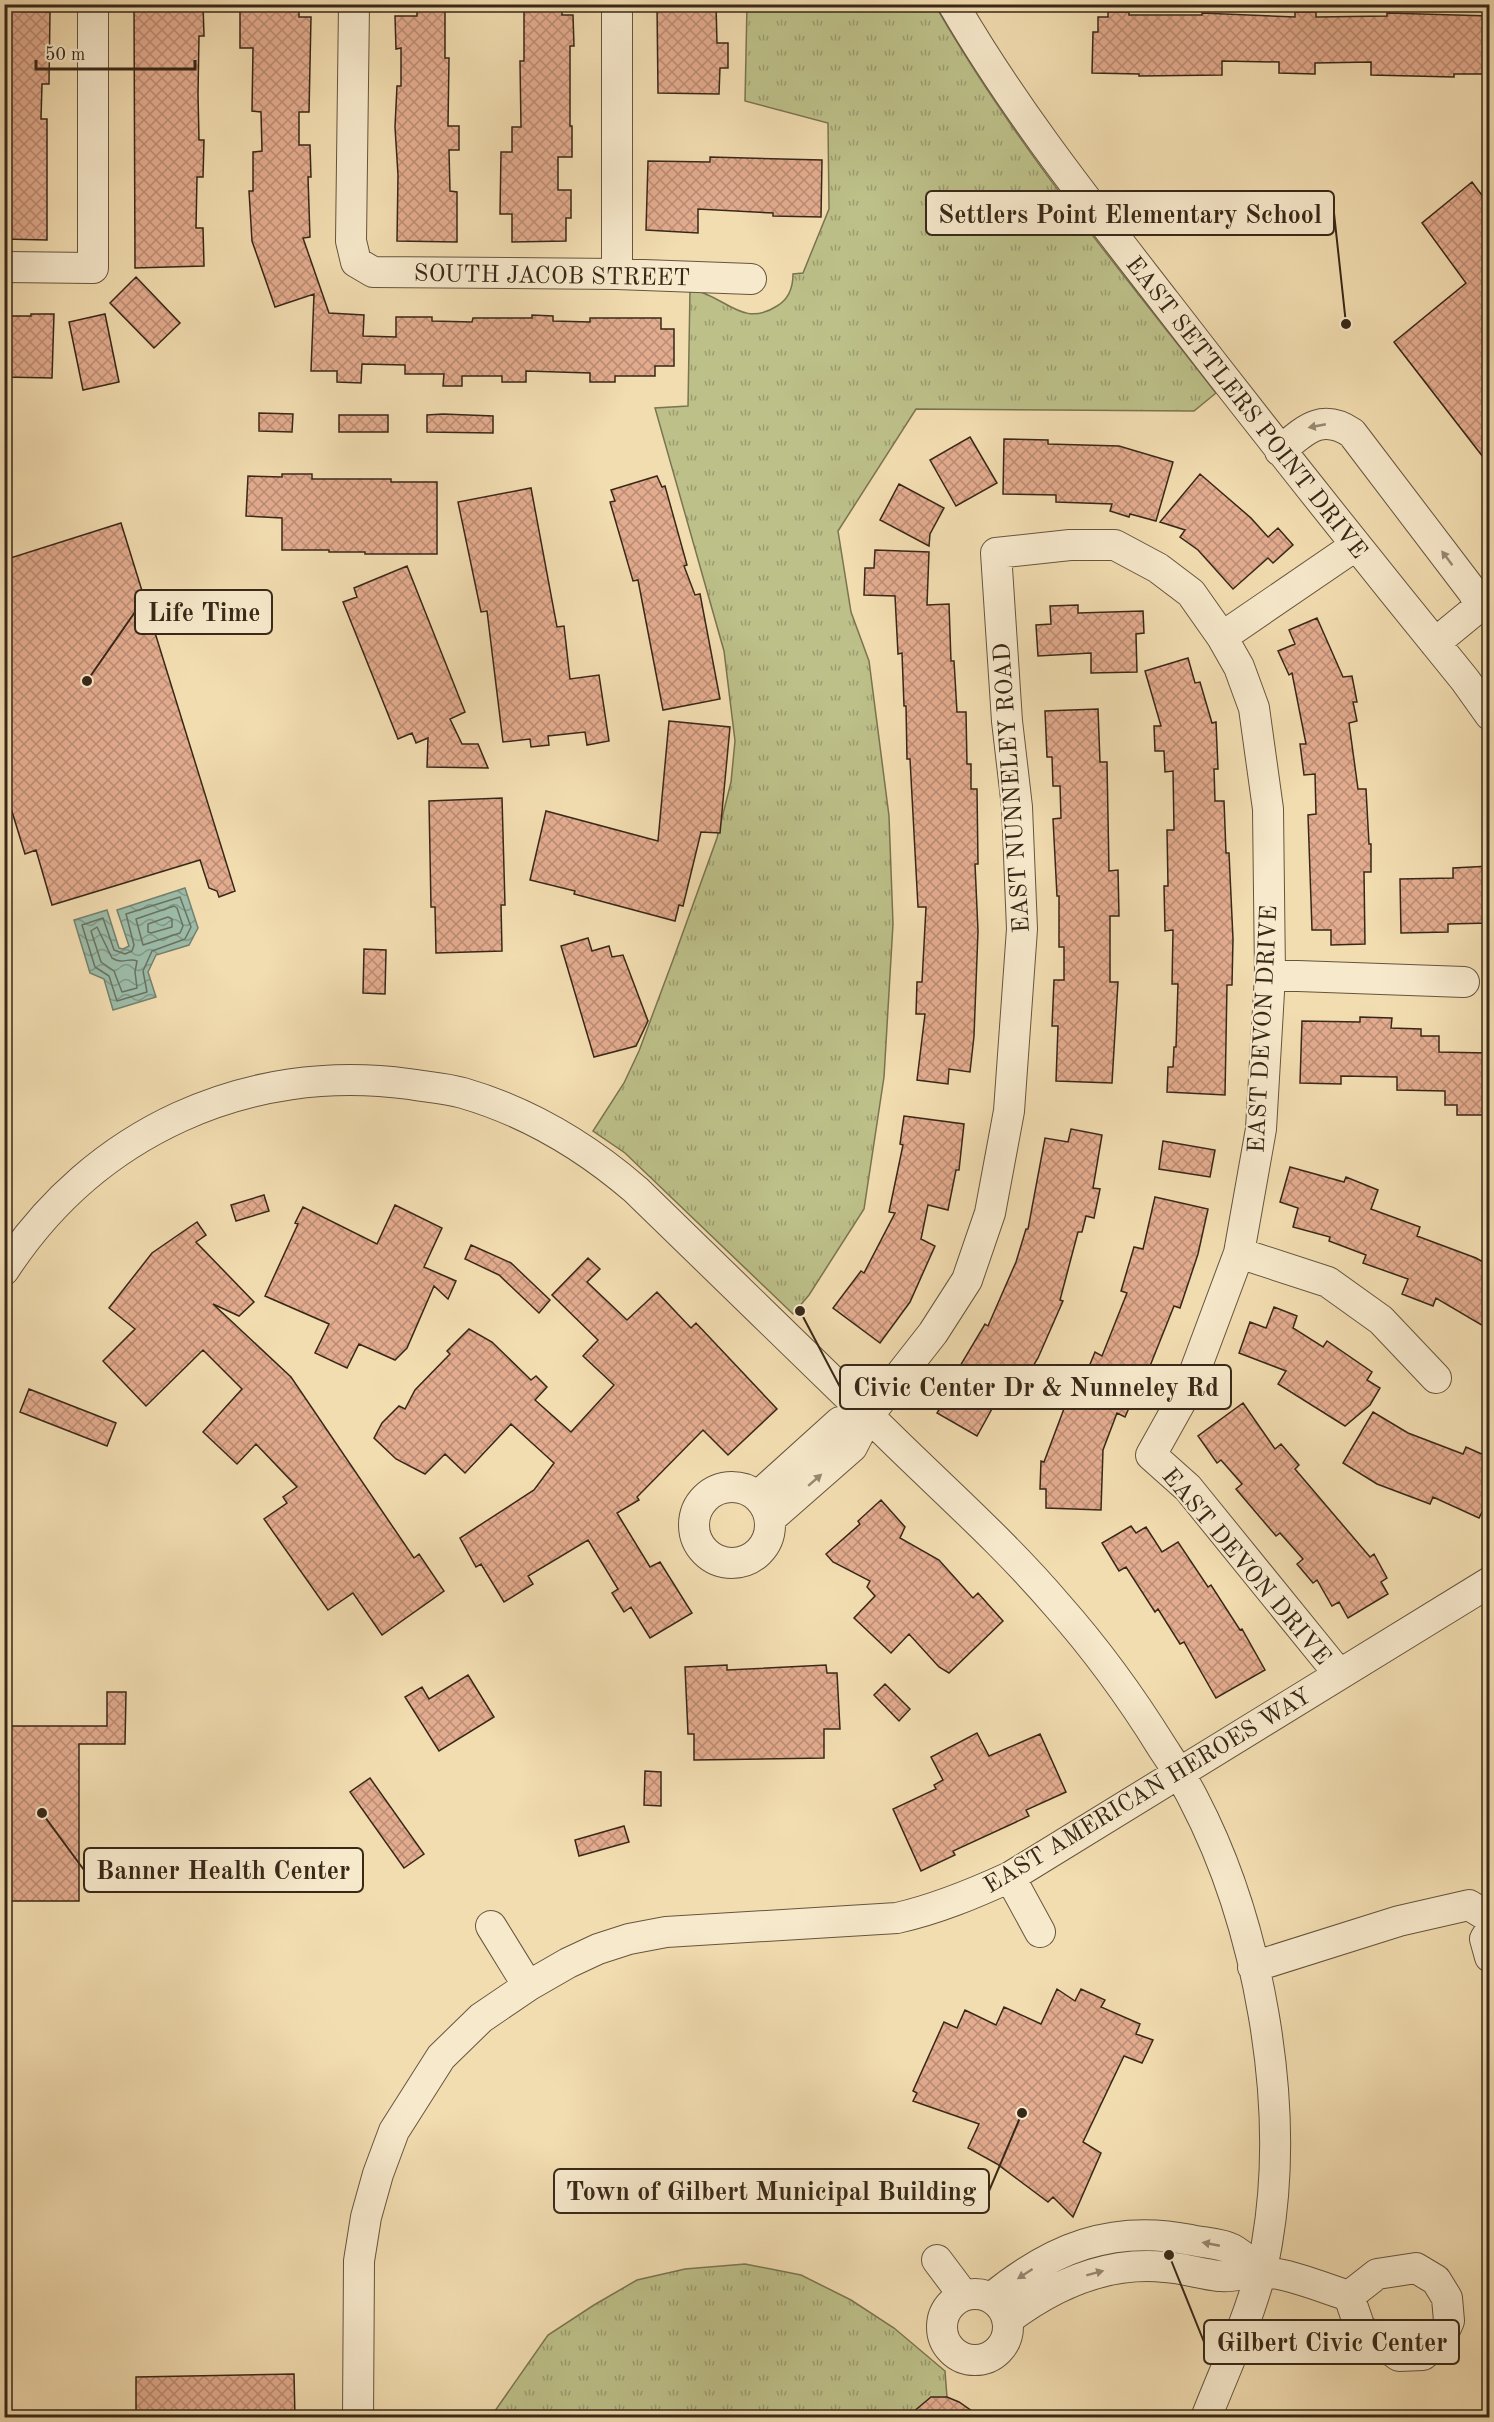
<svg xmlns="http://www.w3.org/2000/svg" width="1494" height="2422" font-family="'Old Standard TT',serif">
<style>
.park{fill:url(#park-tufts);stroke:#7a7450;stroke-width:1.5}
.water{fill:url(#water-waves);stroke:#74816f;stroke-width:1.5}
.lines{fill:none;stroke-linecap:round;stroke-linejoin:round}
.shore{stroke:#6a7260;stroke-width:1.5}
.building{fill:url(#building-cross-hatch);stroke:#382818;stroke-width:1.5}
.minor-casing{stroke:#66553e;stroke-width:32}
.minor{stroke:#f7e9cc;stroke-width:30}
.oneway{fill:#988872}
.labels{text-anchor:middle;stroke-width:4.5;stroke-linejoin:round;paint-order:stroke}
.street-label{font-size:24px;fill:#382818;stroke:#f7e9cc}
.leader{fill:none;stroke:#382818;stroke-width:2}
.callout-dot{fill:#382818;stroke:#f7e9cc;stroke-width:2}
.callout{fill:#f7e9cc;stroke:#382818;stroke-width:2}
.callout-label{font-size:26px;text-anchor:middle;font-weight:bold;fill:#382818}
</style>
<defs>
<pattern id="park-tufts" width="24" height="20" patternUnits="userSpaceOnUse" patternTransform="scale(1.5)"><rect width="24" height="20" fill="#bdc089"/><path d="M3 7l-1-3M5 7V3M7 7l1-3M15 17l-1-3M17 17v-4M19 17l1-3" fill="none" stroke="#9b9c6f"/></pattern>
<pattern id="water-waves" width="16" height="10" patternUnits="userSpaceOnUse" patternTransform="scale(1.5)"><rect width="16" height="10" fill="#9cbca9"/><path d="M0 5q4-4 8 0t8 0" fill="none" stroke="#809989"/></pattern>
<pattern id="building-cross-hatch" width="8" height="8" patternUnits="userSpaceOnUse" patternTransform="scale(1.5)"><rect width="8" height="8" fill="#e4ac8f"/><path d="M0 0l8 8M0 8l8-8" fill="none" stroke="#ba8c74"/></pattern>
</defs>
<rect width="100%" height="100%" fill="#f2ddb1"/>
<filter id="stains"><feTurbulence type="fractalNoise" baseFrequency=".00333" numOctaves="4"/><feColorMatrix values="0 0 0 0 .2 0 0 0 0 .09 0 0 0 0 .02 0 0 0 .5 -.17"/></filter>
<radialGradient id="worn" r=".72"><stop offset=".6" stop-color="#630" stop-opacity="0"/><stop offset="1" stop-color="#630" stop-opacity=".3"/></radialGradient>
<path class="park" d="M747 5H935C1014 144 1118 267 1216 393L1194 411 916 409 838 531 851 612 869 661 889 816 893 924 884 1077 864 1209 809 1295 793 1314 625 1153 593 1131 624 1083 639 1051 673 960 717 838 731 782 735 741 724 651 655 408 688 406 690 289C725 295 742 329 777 306 789 299 793 287 793 274L803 273 829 209 828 123 745 101Z
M745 2264 801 2275 851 2300 894 2328 945 2371 947 2397 914 2417 490 2418 548 2335 594 2305 637 2280 685 2269Z"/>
<path class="water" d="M185 888 198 928 189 945 156 955 148 972 156 997 113 1010 104 979 90 973 74 920 107 910 119 948 123 949 129 946 117 910Z"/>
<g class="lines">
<path class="shore" d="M180 897 191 927 185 939 152 951 143 971 147 992 117 1001 109 976 95 967 82 925 103 918 114 950 125 954 132 951 134 945 126 914Z
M174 906 177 908 183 926 180 933 143 945 136 919Z
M168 917 172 919V927L151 933 148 932V924Z
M97 927 112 958C123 965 129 957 137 961L135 972 137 988 122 992 114 971 101 962 91 931Z"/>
</g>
<path class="building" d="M134 4H203L204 36H199L198 94 199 140H204L203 177H197L196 228H203L204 266 135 268Z
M240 4H299V17H311L309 112H299V145H310L311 177H308L310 237 303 238 329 313 364 315 363 336 396 337V317H432V321L472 322 473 318H532V315L553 316V321L590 322V318H661V329H674V366H655V376H615V382H590V373L526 371V382H502V376H462V386H443L444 374H405V365L362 364 361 383 337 382V371H311L314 294 275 307 252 241 249 191H253V152L262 151 261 112 252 111 253 48H240Z
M417 4H445V58H449L448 126H459V150H449L450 191 457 192V242L397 241 398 175 395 127 397 86H401V48L396 49 395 16H417Z
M524 4H562V15H573L574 46H570V126H572V157H558V190H571V218H566V241L512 242V214H500L501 152H512V127H521L520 61H524Z
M716 4 717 43H728V68H720L719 94 658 93 657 5Z
M4 11 50 12 49 84H42L41 119H47V240L4 239Z
M1108 12H1129V15H1202V13L1295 17V12H1316V17L1387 16V13L1490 16V74H1454V77L1371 75V62L1315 63V74L1279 73V62L1222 61V75L1139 76V74L1092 73 1093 32H1098V17H1108Z
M710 157 822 160 821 217 773 216V213L698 209V233L646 230 648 161 710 162Z
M1472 182 1490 206V466L1394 342 1466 283 1422 223Z
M136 277 180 323 154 348 110 303Z
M31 314H54L52 378 4 377V316H31Z
M105 314 119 382 83 390 69 322Z
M259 413 293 414 292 432 259 431Z
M443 414 493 416V433L427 432V415Z
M339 415H388V432H339Z
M970 437 997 483 956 506 930 460Z
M1004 439 1048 440V444L1119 446 1173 462 1156 521 1130 514 1129 517 1110 511 1112 504 1056 502V495L1003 494Z
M282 474H312V479H391V482H437V554H365V552H329V550H282V518L246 516 248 476 282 477Z
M1200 474 1251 518 1268 537 1278 528 1293 545 1273 563 1268 558 1233 589 1198 550 1180 537 1185 530 1160 522Z
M657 476 662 487 665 486 687 565 684 566 695 595 700 594 720 699 663 710 638 580 633 581 610 502 615 501 611 490Z
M899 484 944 508 930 534 929 546 880 520Z
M531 488 557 627 564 626 570 679 599 675 609 741 587 745 585 732 548 736 549 745 531 747 530 739 503 742 487 611 481 612 458 502Z
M121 523 235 891 219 897 217 891 209 888 200 860 52 905 36 850 25 854 10 805 4 802V560Z
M875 550 929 552 927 605 949 604 951 661H954L957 712H966L967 764H971V789H977L978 864H975L978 931 974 1036 970 1072 949 1069 948 1084 917 1080 925 1014H916L917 982H922L926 907H918L910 759H907L906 706H904L902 653 898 654 895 596 864 595 865 568H874Z
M407 566 465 712 450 719 462 744H478L488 768 427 767 428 738 416 743 412 733 398 739 343 602 357 597 354 588Z
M1078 605V613L1143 611 1144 633 1136 634 1137 672 1091 673V653L1038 656 1036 625 1051 624 1050 606Z
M1317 618 1343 677 1352 676 1357 702H1353L1357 721 1349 723 1358 789H1366L1369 844H1371V872H1364L1365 944 1331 945V930H1312L1308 815 1316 814 1315 774 1304 775 1300 744H1306L1292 673 1289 675 1278 651 1295 644 1289 630Z
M1188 658 1195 683 1200 682 1212 723 1216 722 1218 769H1214L1215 801H1224L1226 853H1229L1233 939 1232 985H1227L1225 1095 1167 1092 1168 1067H1173L1174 1047H1176L1178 984H1172L1173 930 1165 931 1164 886H1168L1167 830H1174L1173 771 1165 772 1164 751H1155L1154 726H1161L1145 671Z
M1098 709 1100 762H1107L1109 871 1118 870 1119 916H1110V982H1118L1112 1083 1056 1081 1058 1026H1052L1054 980H1064V947H1059V896H1057L1053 819 1061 818 1060 786H1053L1052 757H1047L1045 711Z
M669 721 730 727 720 833 701 832 683 906 679 905 675 921 574 894 575 891 530 880 546 811 658 841Z
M502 798 505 905H501L502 951 436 953 435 907H431L429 801Z
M1490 866V923L1448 924V932L1401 933 1400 879 1453 878V868Z
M588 938 592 951 609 946 612 957 623 955 648 1021 636 1046 594 1057 561 946Z
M364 949 386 950 385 994 363 993Z
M1360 1017 1392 1018 1391 1028 1421 1029V1036H1439V1052L1487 1053 1486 1115H1457V1105H1445V1091L1397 1090V1077L1341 1076V1084L1300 1083 1302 1021 1360 1022Z
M904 1116 964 1124 959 1170H956L948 1210 928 1205 921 1239 935 1246 910 1302 880 1343 833 1308 861 1271 864 1273 895 1213 889 1212 903 1145 900 1144Z
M1071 1129 1102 1135 1093 1188 1100 1189 1094 1218 1086 1216 1082 1232H1078L1060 1300 1063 1301 1038 1358 1015 1396 1003 1389 977 1436 937 1413 951 1390 948 1388 957 1371 985 1324 988 1326 1016 1262 1026 1229H1028L1045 1138 1068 1142Z
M1163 1141 1215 1150 1210 1177 1159 1169Z
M1290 1167 1344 1182 1346 1177 1378 1190 1371 1209 1420 1227 1417 1236 1476 1258 1490 1266V1330L1436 1298 1433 1306 1402 1294 1408 1279 1363 1263 1366 1255 1329 1241 1330 1237 1293 1227 1298 1208 1280 1202Z
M264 1195 269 1211 236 1221 231 1205Z
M1155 1197 1208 1209 1198 1254 1180 1308 1174 1306 1150 1366 1148 1365 1125 1417 1117 1413 1103 1450 1101 1510 1046 1508V1489H1040L1041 1461 1044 1462 1080 1366 1088 1369 1095 1352 1102 1356 1127 1293 1121 1291 1134 1247 1143 1249Z
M395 1205 442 1228 424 1267 456 1281 448 1299 434 1286 407 1348 395 1360 359 1344 347 1368 315 1353 329 1324 265 1296 298 1224 295 1223 303 1207 377 1244Z
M197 1222 206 1235 196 1242 254 1302 239 1316 213 1304 291 1377 414 1558 419 1554 444 1591 382 1635 353 1593 328 1610 264 1519 287 1503 283 1497 297 1487 256 1444 237 1464 203 1432 242 1389 203 1350 146 1406 103 1361 135 1329 109 1308 152 1253Z
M471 1245 511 1263 550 1300 539 1313 499 1275 465 1259Z
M588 1258 600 1269 587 1282 627 1320 657 1292 691 1328 696 1323 777 1409 728 1455 703 1430 637 1497 639 1500 617 1513 650 1567 660 1562 692 1613 650 1638 631 1607 624 1612 612 1593 618 1589 588 1540 528 1576 533 1584 504 1602 481 1564 476 1567 460 1538 534 1490 554 1463 511 1424 465 1473 445 1454 425 1474 396 1459 374 1438 382 1423 399 1406 405 1409 415 1390 450 1354 447 1351 469 1329 492 1342 531 1380 536 1376 547 1387 535 1400 571 1432 614 1385 583 1356 598 1340 552 1295Z
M1274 1307 1297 1316 1293 1328 1323 1347 1327 1341 1372 1372 1367 1380 1380 1388 1370 1405 1345 1426 1278 1384 1286 1371 1239 1353 1250 1322 1266 1328Z
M29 1389 116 1423 107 1446 20 1412Z
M1243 1403 1275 1449 1281 1444 1299 1465 1295 1469 1370 1557 1374 1554 1387 1578 1381 1582 1388 1594 1348 1618 1339 1602 1332 1606 1317 1580 1313 1583 1297 1564 1303 1559 1280 1533 1276 1536 1236 1489 1242 1484 1221 1460 1217 1463 1198 1436Z
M1373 1412 1408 1433 1463 1454 1466 1447 1486 1456 1483 1463 1490 1466V1496L1479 1518 1433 1497 1430 1504 1377 1484 1343 1463Z
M881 1500 905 1527 900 1538 939 1560 973 1598 978 1593 1003 1621 949 1673 939 1667 909 1634 891 1653 854 1618 875 1596 867 1587 870 1581 833 1562 826 1554 860 1524 858 1521Z
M1131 1526 1136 1533 1146 1527 1162 1552 1178 1542 1208 1587 1211 1585 1240 1630 1242 1629 1265 1670 1216 1698 1184 1642 1180 1644 1158 1609 1155 1612 1126 1567 1119 1571 1102 1543Z
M727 1665V1670L826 1665 827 1673H837L840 1729H824V1758L694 1760V1734H688L685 1667Z
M468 1675 494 1717 439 1751 405 1697 422 1687 429 1699Z
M885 1684 910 1709 899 1721 874 1695Z
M107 1692H126L125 1744H79V1901H4V1726H107Z
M977 1733 989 1756 1040 1734 1066 1792 1026 1810 1029 1816 953 1851 955 1855 921 1871 893 1809 936 1789 934 1785 943 1780 931 1757Z
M645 1771 661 1772V1806L644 1805Z
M370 1778 424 1854 404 1868 350 1792Z
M624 1826 629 1842 579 1856 575 1840Z
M1057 1989 1075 2001 1081 1989 1105 2000 1101 2007 1140 2024 1136 2034 1153 2040 1142 2063 1124 2056 1083 2142 1101 2153 1073 2217 1053 2197 1048 2202 997 2164 968 2148 979 2124 913 2101 917 2093 913 2091 944 2022 957 2028 965 2010 996 2025 1004 2007 1041 2024Z
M294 2374 295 2418H136V2377Z
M931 2397H947L959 2402 982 2418H906Z"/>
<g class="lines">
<g class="minor-casing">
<path id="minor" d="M354 4 351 241 356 262 373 272 617 274 751 279
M617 4V274
M953 4C1015 111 1091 206 1166 303 1264 430 1364 556 1465 680L1490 715
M4 267 93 268V4
M1280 451C1304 431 1321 412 1352 433L1473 592 1480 606 1435 643
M1222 637 1355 546
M1270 975 1464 982
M1239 1253 1328 1282 1381 1320 1436 1378
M4 1270C94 1132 247 1062 409 1084 427 1087 446 1088 463 1093 528 1112 585 1146 636 1190 721 1272 805 1355 890 1437 946 1492 1006 1545 1057 1605 1096 1649 1131 1697 1162 1747 1173 1764 1184 1780 1193 1798 1259 1924 1291 2103 1267 2243 1257 2303 1228 2361 1206 2418
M694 1525a38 38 0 1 1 76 0a38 38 0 1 1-76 0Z
M758 1496 840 1422 868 1416
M771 1518 852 1447 868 1416 933 1333 967 1280 990 1213 1009 1111 1022 929 1017 807 1007 721 996 553 1070 545H1115L1158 568 1191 593 1222 637 1239 667 1254 708 1268 809 1270 975 1261 1129 1239 1253 1189 1387 1151 1455 1188 1488 1339 1674
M1010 1877 1040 1932
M491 1926 528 1986
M1490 1931 1485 1939 1490 1957
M1253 1967 1399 1921 1469 1905 1490 1918
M937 2260 964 2296
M1416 2268 1436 2280 1447 2298 1449 2321 1440 2341 1423 2355 1399 2356 1360 2328 1349 2296 1377 2274Z
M942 2327a33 33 0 1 1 66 0a33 33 0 1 1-66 0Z
M991 2298C1052 2248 1112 2224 1191 2240 1204 2243 1221 2243 1232 2249 1242 2254 1252 2265 1261 2272
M1007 2320C1053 2285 1106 2261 1165 2267 1183 2268 1201 2274 1219 2276 1233 2278 1247 2272 1260 2272 1285 2272 1324 2288 1349 2296
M358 2418 359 2261 366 2217 378 2174 394 2131 441 2057 481 2018 528 1986 568 1963 598 1949 629 1939 666 1932 897 1918C937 1909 973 1894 1010 1877L1490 1582"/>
</g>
<use href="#minor" class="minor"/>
</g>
<defs><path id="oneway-solid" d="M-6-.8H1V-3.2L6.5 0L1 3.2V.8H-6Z" transform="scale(1.5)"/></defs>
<g class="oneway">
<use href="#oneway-solid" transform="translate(1317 426) rotate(169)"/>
<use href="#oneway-solid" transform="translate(1447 558) rotate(-127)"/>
<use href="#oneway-solid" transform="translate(815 1480) rotate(-41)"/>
<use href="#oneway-solid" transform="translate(1211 2244) rotate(-169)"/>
<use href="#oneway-solid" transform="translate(1095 2273) rotate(-15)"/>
<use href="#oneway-solid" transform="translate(1025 2274) rotate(147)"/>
</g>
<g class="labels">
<g class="street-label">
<text transform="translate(552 275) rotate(1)" y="8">SOUTH JACOB STREET</text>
<text transform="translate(1247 407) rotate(52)" y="8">EAST SETTLERS POINT DRIVE</text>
<text transform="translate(1011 788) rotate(-94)" y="8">EAST NUNNELEY ROAD</text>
<text transform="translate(1262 1029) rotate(-87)" y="8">EAST DEVON DRIVE</text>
<text transform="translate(1247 1566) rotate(50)" y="8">EAST DEVON DRIVE</text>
<text transform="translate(1147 1790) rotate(-31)" y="8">EAST AMERICAN HEROES WAY</text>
</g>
</g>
<path class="leader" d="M1346 324L1334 213M87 681L135 612M800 1311L840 1387M42 1813L84 1870M1022 2113L989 2191M1169 2255L1204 2342"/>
<g class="callout-dot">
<circle cx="1346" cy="324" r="6"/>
<circle cx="87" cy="681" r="6"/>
<circle cx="800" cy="1311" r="6"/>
<circle cx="42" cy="1813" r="6"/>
<circle cx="1022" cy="2113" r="6"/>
<circle cx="1169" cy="2255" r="6"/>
</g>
<g class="callout">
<rect x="926" y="191" width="408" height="44" rx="6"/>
<rect x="135" y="590" width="137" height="44" rx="6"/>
<rect x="840" y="1365" width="391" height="44" rx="6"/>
<rect x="84" y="1848" width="279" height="44" rx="6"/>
<rect x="554" y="2169" width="435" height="44" rx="6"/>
<rect x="1204" y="2320" width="255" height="44" rx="6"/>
</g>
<g class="callout-label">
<text x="1130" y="223">Settlers Point Elementary School</text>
<text x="204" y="621">Life Time</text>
<text x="1036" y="1396">Civic Center Dr &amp; Nunneley Rd</text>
<text x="223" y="1879">Banner Health Center</text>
<text x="771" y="2200">Town of Gilbert Municipal Building</text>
<text x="1332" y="2351">Gilbert Civic Center</text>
</g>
<rect width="1494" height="2422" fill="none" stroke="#f2ddb1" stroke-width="24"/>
<rect x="6" y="6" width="1482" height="2410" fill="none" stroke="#382818" stroke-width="3"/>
<rect x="12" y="12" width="1470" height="2398" fill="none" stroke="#382818" stroke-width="1.5"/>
<path d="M36 60v9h159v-9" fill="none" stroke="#382818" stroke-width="3"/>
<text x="45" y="60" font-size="18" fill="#382818" stroke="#f7e9cc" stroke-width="4.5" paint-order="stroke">50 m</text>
<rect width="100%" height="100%" filter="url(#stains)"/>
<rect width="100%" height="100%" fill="url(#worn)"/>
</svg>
